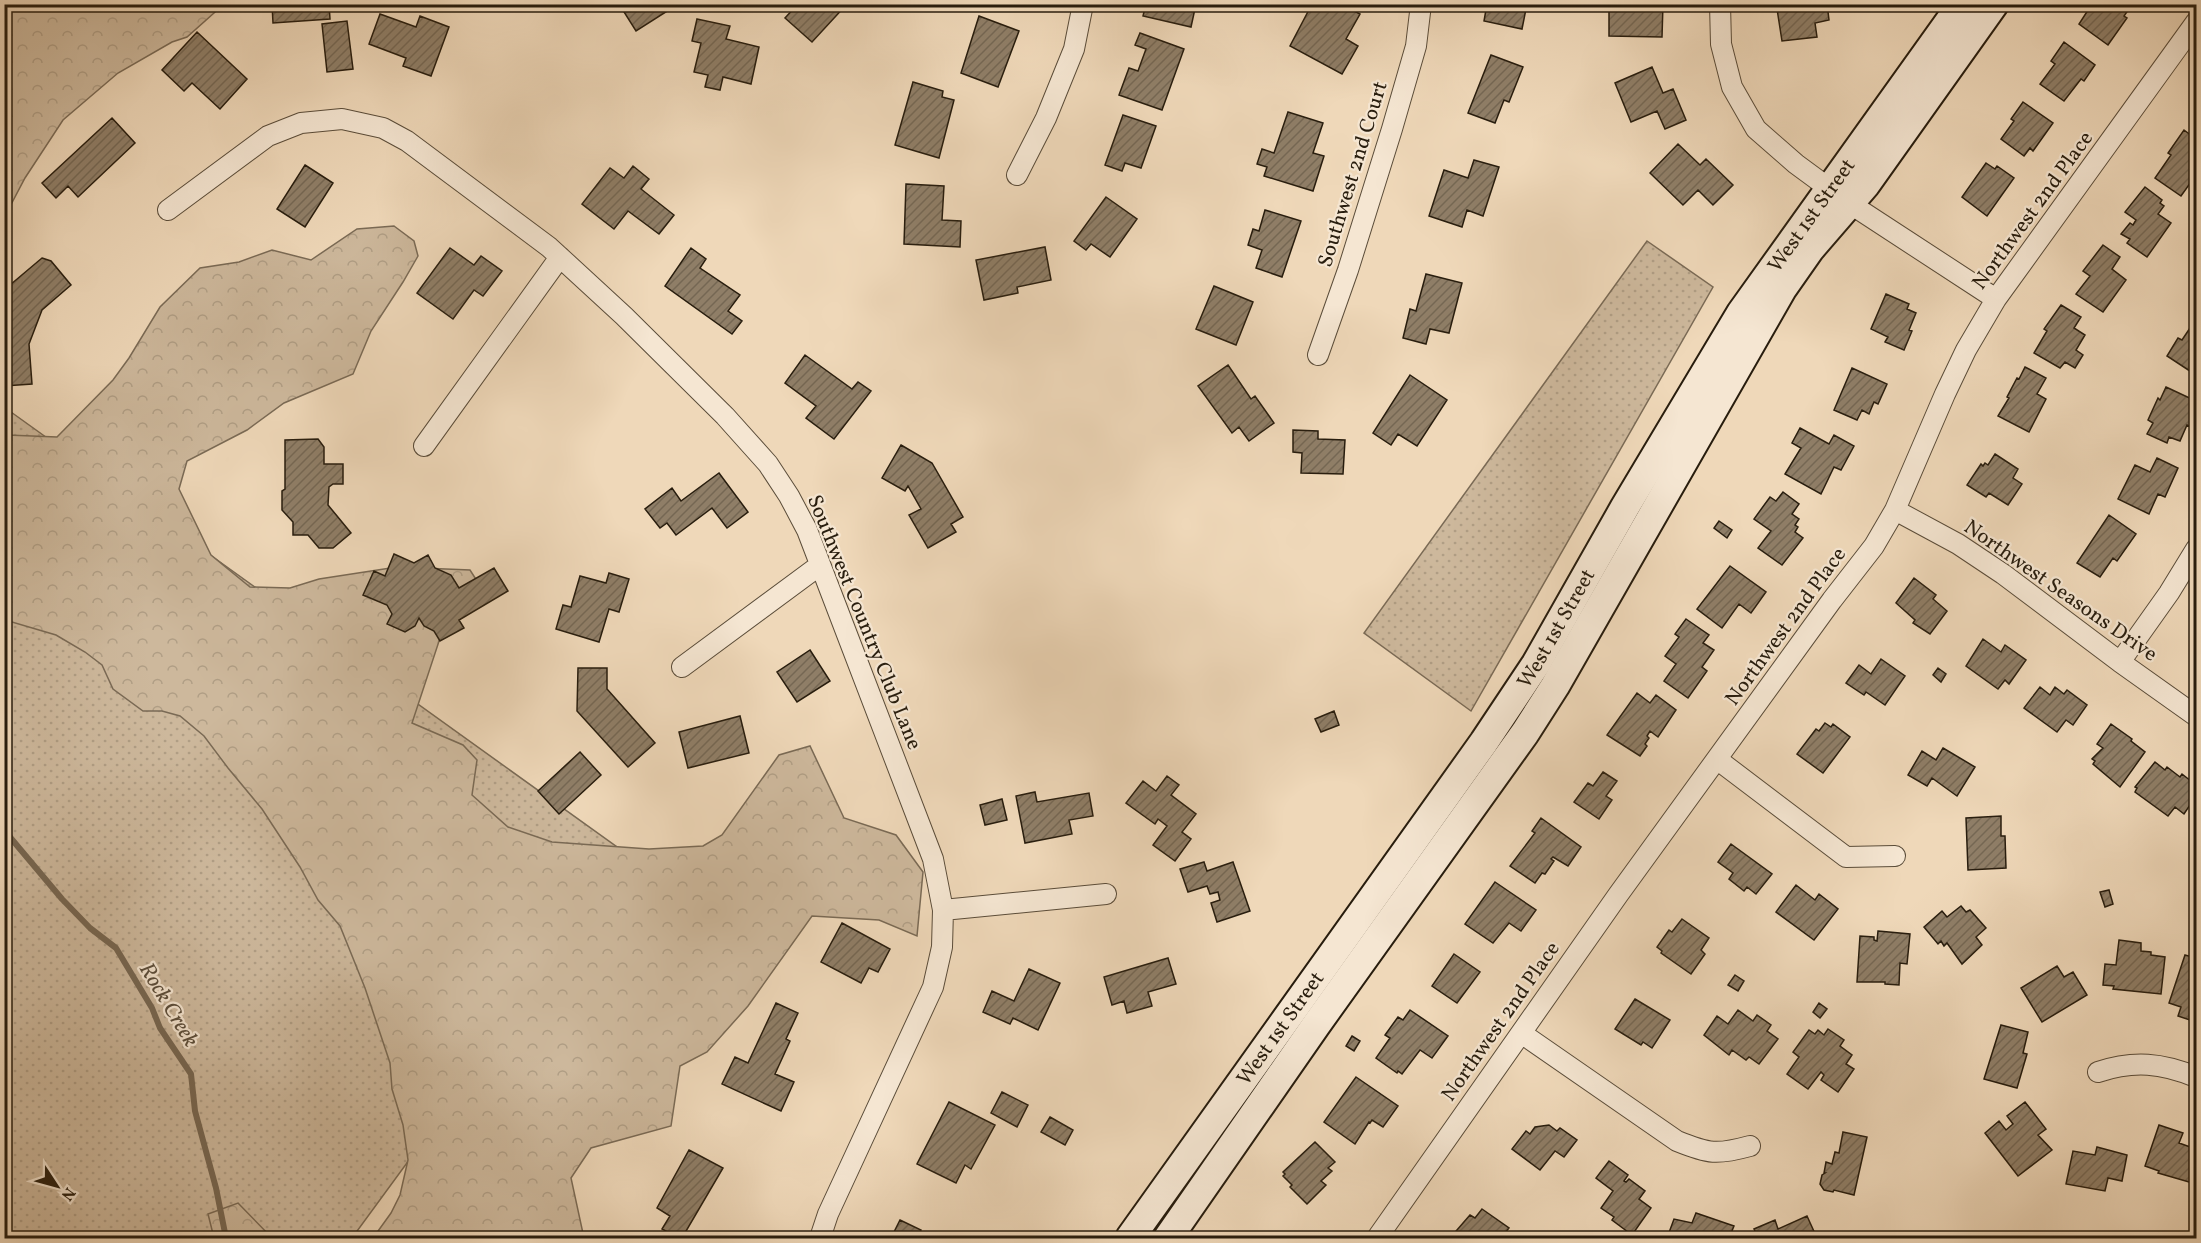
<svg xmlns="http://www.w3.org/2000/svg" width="2201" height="1243" font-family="Vollkorn,serif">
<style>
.grass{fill:url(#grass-dots);stroke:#7a6a55;stroke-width:1.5}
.forest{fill:url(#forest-crowns);stroke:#7a6a55;stroke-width:1.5}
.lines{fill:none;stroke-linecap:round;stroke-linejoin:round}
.stream{stroke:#776752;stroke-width:6}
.building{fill:url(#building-hatch);stroke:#281d0e;stroke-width:1.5}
.street-casing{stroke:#5a4c39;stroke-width:22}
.secondary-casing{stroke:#281d0e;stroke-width:32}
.street{stroke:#f5e6d2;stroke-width:20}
.secondary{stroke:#f5e6d2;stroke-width:28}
.labels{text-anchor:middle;stroke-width:4.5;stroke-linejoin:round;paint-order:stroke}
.street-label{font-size:21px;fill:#281d0e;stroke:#f5e6d2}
.water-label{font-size:22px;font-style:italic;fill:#5c4e3b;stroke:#f5e6d2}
</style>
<defs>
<pattern id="grass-dots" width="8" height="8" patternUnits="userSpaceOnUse" patternTransform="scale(1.5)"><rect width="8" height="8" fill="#cdb89c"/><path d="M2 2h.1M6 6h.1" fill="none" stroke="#b09e85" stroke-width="1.8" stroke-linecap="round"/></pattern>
<pattern id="forest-crowns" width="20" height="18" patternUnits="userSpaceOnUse" patternTransform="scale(1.5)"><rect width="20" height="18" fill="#cdb89c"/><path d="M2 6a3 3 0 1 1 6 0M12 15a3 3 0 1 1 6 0" fill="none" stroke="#b09e85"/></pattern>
<pattern id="building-hatch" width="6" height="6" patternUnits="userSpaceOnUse" patternTransform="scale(1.5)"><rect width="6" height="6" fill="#8f7e67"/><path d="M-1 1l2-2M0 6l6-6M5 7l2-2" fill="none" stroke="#756753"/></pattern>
</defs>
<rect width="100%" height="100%" fill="#efd8b9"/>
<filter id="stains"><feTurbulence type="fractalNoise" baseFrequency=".00333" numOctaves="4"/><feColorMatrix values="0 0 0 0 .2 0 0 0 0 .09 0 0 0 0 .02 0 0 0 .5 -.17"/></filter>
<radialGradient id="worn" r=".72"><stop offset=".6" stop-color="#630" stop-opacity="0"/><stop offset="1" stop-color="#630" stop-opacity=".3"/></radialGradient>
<path class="grass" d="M1647 241 1713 287 1471 711 1364 633Z
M4 407 631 857 352 1238H5Z"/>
<path class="forest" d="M5 4H223V5L187 37 172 42 118 73 63 120 25 178 5 216Z
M394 226 414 241 418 256 403 282 371 331 353 374 284 403 247 430 187 461 179 489 211 555 250 587 290 588 319 579 397 567 470 570 479 584 444 626 412 723 463 745 477 760 472 795 508 827 552 842 649 849 703 846 722 835 779 755 810 746 844 818 896 835 923 872 917 936 879 920 812 916 748 1006 707 1052 680 1066 671 1126 591 1148 571 1178 584 1238H373L391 1213 400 1195 408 1160 403 1125 392 1089 390 1063 365 988 340 926 318 900 300 867 262 809 228 768 204 736 180 716 162 711H143L113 689 102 665 85 652 56 635 5 620 4 432 7 435 57 437 113 380 129 358 160 307 200 268 239 262 272 250 311 260 357 229Z
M238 1203 272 1238H214L208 1214Z"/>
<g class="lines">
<path class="stream" d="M4 830 62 899 90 928 116 948 152 1008 160 1028 191 1074 195 1111 216 1188 226 1238"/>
</g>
<path class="building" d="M272 4H329L330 19 273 23Z
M619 4H666L669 10 636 31Z
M798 4H847L812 42 785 18Z
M1146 4H1196L1191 27 1143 16Z
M1312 4H1341L1360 14 1346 39 1358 46 1342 74 1290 46Z
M1487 4H1527L1522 29 1484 21Z
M1609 4H1663L1662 37 1609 36Z
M1796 4H1827L1829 20 1815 23 1817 37 1782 41 1777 9 1796 7Z
M2097 4 2131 6 2124 16 2127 18 2108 45 2079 24 2090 7 2094 9Z
M380 14 416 27 420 16 449 27 431 76 403 66 406 58 369 44Z
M979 16 1019 31 998 87 961 73Z
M697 19 730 26 726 39 759 47 751 84 723 77 720 90 705 87 708 75 694 72 701 43 692 41Z
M347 21 353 69 327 72 322 24Z
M197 32 247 79 220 109 192 83 184 91 162 70Z
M1140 33 1184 49 1162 110 1119 95 1129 68 1138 71 1146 49 1135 45Z
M2064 42 2095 65 2084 81 2081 79 2064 101 2040 84 2055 64 2051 61Z
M1491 55 1523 67 1509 102 1504 100 1495 123 1468 113Z
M1652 67 1663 93 1673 89 1686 120 1665 129 1657 111 1631 122 1615 83Z
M913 82 943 91 942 97 954 100 939 158 895 145Z
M2023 102 2053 123 2033 151 2030 148 2024 156 2001 139 2014 121 2011 119Z
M1288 112 1323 123 1313 153 1324 156 1313 191 1264 176 1267 167 1257 164 1262 149 1274 153Z
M1123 115 1156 126 1141 168 1125 163 1122 171 1105 165Z
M112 118 135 143 78 197 68 186 56 198 42 183Z
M2184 130 2196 139V175L2181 196 2155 178 2171 155 2168 153Z
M1678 144 1700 165 1706 159 1733 185 1713 205 1698 190 1683 205 1650 173Z
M1474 160 1499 167 1483 216 1467 210 1462 227 1429 216 1444 170 1468 178Z
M1986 163 1995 169 1997 166 2014 178 1987 216 1962 197Z
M305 165 333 183 305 227 277 209Z
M633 166 649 179 641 189 674 215 659 234 628 211 614 229 582 204 610 168 624 178Z
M906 184 944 186 942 220 961 221 960 247 904 244Z
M2145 187 2162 200 2160 203 2164 206 2158 214 2171 223 2147 257 2127 243 2130 239 2121 234 2130 223 2133 225 2136 220 2125 212Z
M1106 197 1137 219 1110 257 1091 244 1086 250 1074 241Z
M1265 210 1301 221 1282 277 1256 268 1262 250 1248 245 1253 229 1259 231Z
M2103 245 2120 257 2112 269 2126 280 2103 312 2076 294 2090 276 2083 271Z
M1045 247 1051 280 1017 287 1018 293 984 300 976 260Z
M450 248 474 265 481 256 502 271 483 296 474 290 453 319 417 293Z
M691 248 706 259 700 268 740 295 728 311 742 321 732 334 665 286Z
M42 258 51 261 71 285 42 310 29 344 32 384 4 386V290Z
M1426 274 1462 283 1449 333 1430 329 1426 344 1403 338 1410 309 1416 311Z
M1214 286 1253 302 1236 345 1196 329Z
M1886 294 1909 304 1907 309 1916 313 1909 330 1912 331 1904 350 1885 342 1888 337 1871 329Z
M2061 305 2081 317 2074 328 2085 335 2076 350 2083 355 2075 368 2065 362 2060 368 2034 353 2047 331 2044 329Z
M2194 322 2196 324V375L2167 356 2178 338 2182 340Z
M805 355 852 389 858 382 871 391 834 439 806 418 816 406 785 383Z
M1228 365 1251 399 1255 396 1274 423 1249 441 1239 427 1232 433 1198 386Z
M2025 367 2046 378 2037 394 2046 399 2029 432 1998 416 2009 398 2007 397 2017 378 2019 379Z
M1852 368 1887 384 1878 404 1874 402 1869 414 1862 410 1857 420 1834 410Z
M1410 375 1447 400 1417 446 1398 434 1391 445 1373 433Z
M2166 387 2196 401V429L2187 425 2180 441 2169 437 2167 443 2147 434 2153 423 2148 420 2158 398 2160 400Z
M1800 428 1829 444 1834 435 1854 446 1841 470 1834 467 1821 494 1785 474 1801 448 1792 443Z
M1293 430 1318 431V439L1345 440 1343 474 1301 473 1302 453 1293 452Z
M318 439 324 447V464H343V484H333L329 487 328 505 351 533 333 548H319L308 535H293V522L282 510V491L285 489V440Z
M901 445 932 463 963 517 951 524 956 532 928 548 909 515 921 509 908 486 905 491 882 478Z
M1995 454 2018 469 2013 478 2022 484 2008 505 1989 493 1986 497 1967 485 1981 464 1983 466 1985 463 1988 465Z
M2157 458 2178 468 2165 497 2158 494 2149 514 2118 499 2135 465 2150 472Z
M719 473 748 512 727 528 712 508 676 535 667 523 660 528 645 509 672 488 681 501Z
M1783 492 1799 504 1792 514 1799 519 1795 525 1798 527 1795 532 1803 538 1782 565 1758 548 1771 531 1754 519 1770 497 1776 501Z
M2109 515 2136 534 2117 561 2113 558 2100 577 2077 563Z
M1719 521 1732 530 1727 538 1714 528Z
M394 554 414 563 428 555 435 568 451 575 459 588 494 568 508 591 459 620 464 628 440 641 434 631 424 626 419 618 415 626 405 632 387 624 392 614 387 605 363 595 374 571 385 576Z
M1730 566 1766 592 1751 613 1739 604 1722 628 1697 609Z
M609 573 629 579 619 612 609 609 599 642 556 629 563 605 571 607 580 576 606 583Z
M1914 578 1936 595 1933 599 1947 611 1930 634 1913 623 1915 620 1896 603Z
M1686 619 1709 635 1703 643 1714 650 1702 667 1707 671 1688 698 1664 681 1676 664 1665 656 1679 637 1675 634Z
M1983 639 2001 652 2005 645 2026 660 2009 684 2005 680 1998 689 1966 666Z
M810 650 830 681 797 702 777 672Z
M1881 659 1905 676 1885 705 1866 692 1864 695 1846 683 1859 665 1871 674Z
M578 668H607V689L655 743 628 767 577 711Z
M1938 668 1946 674 1941 682 1933 675Z
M2040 687 2050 695 2055 687 2064 694 2067 690 2087 705 2073 725 2066 720 2057 732 2024 708Z
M1637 693 1650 703 1656 695 1676 710 1658 737 1650 731 1647 736 1649 738 1645 744 1647 746 1640 756 1607 735Z
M1334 711 1339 725 1321 732 1315 719Z
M740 716 749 753 688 768 679 732Z
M1825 723 1831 727 1833 724 1850 737 1823 773 1797 754 1816 729 1819 731Z
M2111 724 2132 739 2131 741 2145 752 2120 787 2093 764 2095 761 2092 759 2103 748 2097 744Z
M1943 748 1975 767 1957 796 1932 778 1927 786 1908 775 1922 751 1936 760Z
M580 752 601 775 559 814 538 791Z
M2155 762 2165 770 2167 767 2180 777 2182 774 2196 785V796L2184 814 2175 807 2168 816 2135 792 2137 788 2135 787Z
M1603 772 1617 781 1606 796 1612 800 1599 819 1574 802 1588 783 1593 786Z
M1167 776 1179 785 1171 795 1196 814 1182 832 1191 839 1175 861 1153 845 1167 826 1158 819 1155 824 1126 803 1143 781 1156 791Z
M1035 792 1037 802 1089 793 1093 816 1069 820 1072 834 1025 843 1016 796Z
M1002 799 1007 820 985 825 980 805Z
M2001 816V836H2005L2006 868 1968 870 1966 818Z
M1541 818 1581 847 1568 866 1553 857 1551 859 1554 861 1545 874 1542 873 1535 883 1510 866 1535 833 1532 831Z
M1731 844 1772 874 1756 894 1747 887 1744 891 1729 879 1733 873 1718 862Z
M1204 862 1207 871 1233 862 1250 911 1217 922 1211 903 1220 900 1218 892 1210 894 1207 886 1188 892 1180 869Z
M1495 882 1536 910 1521 931 1509 923 1493 943 1465 924Z
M1796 885 1815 900 1819 894 1838 909 1814 940 1776 912Z
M2109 890 2113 904 2105 907 2100 892Z
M1961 906 1966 912 1970 910 1986 928 1976 937 1982 945 1962 964 1947 943 1944 946 1941 941 1938 944 1924 927 1942 911 1947 917Z
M1682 919 1709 938 1701 950 1705 954 1691 974 1661 953 1662 951 1657 947 1669 930 1672 932Z
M842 923 890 949 878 972 869 968 861 983 821 962Z
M1878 931 1910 934 1907 964 1900 963 1899 985 1885 984V982H1857L1860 936 1874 937V940L1877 941Z
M2119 940 2141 943V951L2151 952V955L2165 957 2161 994 2113 989 2114 986 2103 985 2105 964 2116 965Z
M1454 954 1480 972 1457 1003 1432 986Z
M2185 955 2196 958V1022L2178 1016 2181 1007 2169 1003Z
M1168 958 1176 984 1148 992 1152 1006 1127 1013 1124 1001 1112 1005 1104 977Z
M2057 966 2064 977 2073 972 2087 995 2042 1022 2021 988Z
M1029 969 1060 983 1038 1030 1013 1018 1010 1024 983 1012 992 991 1014 1001Z
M1735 975 1744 981 1738 991 1728 985Z
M1635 999 1670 1020 1652 1048 1643 1042 1641 1045 1615 1029Z
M776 1003 798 1013 786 1039 790 1041 775 1074 794 1082 781 1111 722 1084 735 1057 748 1063Z
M1819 1003 1827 1009 1820 1018 1813 1012Z
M1410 1010 1448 1036 1432 1058 1420 1050 1402 1074 1398 1071 1397 1073 1376 1058 1390 1038 1385 1035 1398 1017 1403 1020Z
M1738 1010 1753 1021 1757 1015 1771 1025 1767 1031 1778 1039 1759 1064 1749 1057 1746 1060 1732 1050 1729 1055 1704 1035 1717 1016 1728 1024Z
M2001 1025 2028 1032 2023 1053 2027 1054 2017 1088 1984 1079Z
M1828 1029 1844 1040 1840 1046 1852 1055 1846 1064 1854 1069 1838 1092 1821 1080 1824 1075 1821 1072 1808 1089 1787 1074 1799 1057 1793 1052 1809 1030 1815 1034 1818 1030 1824 1035Z
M1352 1036 1360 1041 1354 1051 1346 1046Z
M1356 1077 1398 1106 1383 1127 1372 1120 1370 1123 1369 1122 1355 1144 1324 1122Z
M1002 1092 1028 1105 1017 1127 991 1113Z
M949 1102 995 1125 971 1169 965 1165 956 1183 917 1164Z
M2025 1102 2046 1129 2038 1135 2052 1150 2018 1176 1985 1133 1999 1121 2006 1130 2013 1124 2007 1116Z
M1050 1117 1073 1130 1065 1145 1041 1132Z
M1549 1125 1557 1131 1560 1128 1577 1140 1564 1157 1555 1151 1540 1170 1512 1149 1526 1131 1530 1134 1535 1127Z
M2159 1125 2183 1133 2179 1143 2196 1149V1184L2158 1173 2159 1171 2145 1166Z
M1843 1132 1867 1137 1854 1195 1834 1190 1833 1192 1824 1190 1820 1184 1822 1175 1825 1173H1824L1826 1162 1832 1164 1835 1152 1839 1153Z
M1315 1142 1335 1162 1328 1168 1332 1171 1321 1181 1326 1185 1307 1204 1290 1187 1292 1185 1283 1176 1285 1174 1283 1172Z
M2097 1147 2127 1155 2122 1181 2108 1178 2105 1191 2066 1184 2073 1151 2095 1155Z
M689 1150 723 1168 682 1238H679L662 1229 670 1216 657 1208Z
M1609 1161 1628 1175 1624 1181 1626 1182 1629 1179 1645 1191 1639 1199 1651 1208 1632 1235 1612 1220 1614 1217 1601 1208 1613 1191 1596 1178Z
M1482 1209 1509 1228 1501 1238H1450L1470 1215 1475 1218Z
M1696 1213 1734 1226 1729 1238H1667L1674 1219 1692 1223Z
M1807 1216 1817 1238H1758L1754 1229 1775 1220 1778 1229Z
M900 1220 921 1230 916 1238H891Z
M1241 1232 1281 1235 1280 1238H1240Z"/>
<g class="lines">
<g class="street-casing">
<path id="street" d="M1720 4 1721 44 1732 87 1756 129 1796 164 1849 203 1996 299
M1017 175 1046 118 1074 49 1083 4
M168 210 268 136 301 123 342 119 383 128 407 141 549 247 624 316 725 416 768 464 789 496 807 530 933 859 943 910 942 947 933 987 828 1214 820 1238
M1318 355 1348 270 1392 129 1416 46 1421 4
M424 446 560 257
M1895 510 1958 544 2003 574 2120 662 2196 716
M2120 662 2169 593 2196 549
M682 667 820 565
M1718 760 1846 857 1895 856
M943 910 1106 894
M1521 1033 1677 1141C1709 1154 1717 1155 1750 1146
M2098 1072C2134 1060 2162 1063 2196 1077
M1377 1238 1618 895 1832 600 1874 546 1895 510 1945 394 1966 350 1996 299 2196 22"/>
</g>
<g class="secondary-casing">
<g id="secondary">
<path id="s1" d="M1130 1238 1484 742 1536 664 1625 507 1741 313 1962 4"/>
<path d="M1168 1238 1316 1025 1525 733 1555 686 1782 289 1810 249 1866 184 1994 4"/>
</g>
</g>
<use href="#street" class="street"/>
<use href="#secondary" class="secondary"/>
</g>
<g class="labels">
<g class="street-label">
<text transform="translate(1352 174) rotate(-73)" y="7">Southwest 2nd Court</text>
<text transform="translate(2032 210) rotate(-54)" y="7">Northwest 2nd Place</text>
<text dy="7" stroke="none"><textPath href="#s1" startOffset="1230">West 1st Street</textPath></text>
<text transform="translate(2061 590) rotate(35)" y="7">Northwest Seasons Drive</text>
<text transform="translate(865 622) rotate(68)" y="7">Southwest Country Club Lane</text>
<text transform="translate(1785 626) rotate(-54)" y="7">Northwest 2nd Place</text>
<text dy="7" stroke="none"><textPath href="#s1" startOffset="744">West 1st Street</textPath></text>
<text transform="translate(1500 1021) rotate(-55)" y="7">Northwest 2nd Place</text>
<text dy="7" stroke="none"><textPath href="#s1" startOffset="258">West 1st Street</textPath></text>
</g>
<g class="water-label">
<text transform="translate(170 1004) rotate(59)" y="8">Rock Creek</text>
</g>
</g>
<rect width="2201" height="1243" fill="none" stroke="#efd8b9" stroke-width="24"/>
<rect x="6" y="6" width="2189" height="1231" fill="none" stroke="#281d0e" stroke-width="3"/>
<rect x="12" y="12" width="2177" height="1219" fill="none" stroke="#281d0e" stroke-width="1.5"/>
<g transform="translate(57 1186) rotate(126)" stroke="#f5e6d2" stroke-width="4.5" paint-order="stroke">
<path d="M0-4.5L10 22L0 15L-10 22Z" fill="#281d0e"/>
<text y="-9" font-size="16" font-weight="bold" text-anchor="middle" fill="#281d0e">N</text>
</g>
<rect width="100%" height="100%" filter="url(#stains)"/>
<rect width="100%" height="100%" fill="url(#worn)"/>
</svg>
